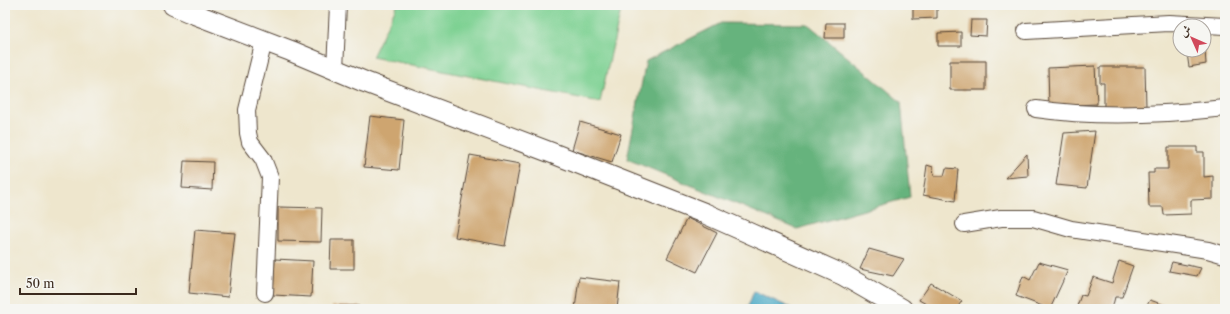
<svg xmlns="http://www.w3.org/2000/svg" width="1230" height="314" font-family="'Libre Caslon Text',Amiri,serif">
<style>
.green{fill:#7ed193;stroke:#5c7e58}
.forest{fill:#66b37d;stroke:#506e4e}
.water{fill:#44a7c4;stroke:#406871}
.building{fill:#cea570}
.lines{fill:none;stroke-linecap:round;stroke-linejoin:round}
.minor-casing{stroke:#564638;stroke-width:18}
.tertiary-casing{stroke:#564638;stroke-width:22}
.minor{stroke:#fff;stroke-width:16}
.tertiary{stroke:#fff;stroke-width:20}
</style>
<rect width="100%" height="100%" fill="#f6f6f2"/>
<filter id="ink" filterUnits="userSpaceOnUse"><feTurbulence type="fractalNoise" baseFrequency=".025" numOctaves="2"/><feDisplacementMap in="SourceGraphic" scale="8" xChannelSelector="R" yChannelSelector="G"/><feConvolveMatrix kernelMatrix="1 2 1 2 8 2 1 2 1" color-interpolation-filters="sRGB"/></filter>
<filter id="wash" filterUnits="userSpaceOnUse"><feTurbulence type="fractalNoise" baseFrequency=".012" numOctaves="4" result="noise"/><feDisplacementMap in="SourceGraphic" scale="16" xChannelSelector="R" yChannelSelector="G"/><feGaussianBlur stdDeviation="0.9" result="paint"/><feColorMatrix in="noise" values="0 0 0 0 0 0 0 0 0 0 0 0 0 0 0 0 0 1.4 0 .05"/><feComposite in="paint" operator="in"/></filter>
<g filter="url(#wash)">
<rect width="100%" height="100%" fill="#eee6cd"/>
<path class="green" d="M397 5H622L600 102 372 57Z"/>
<path class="forest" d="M721 23 808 24 901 102 910 197 797 229 627 159 646 61Z"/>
<path class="water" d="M754 291 793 309H747Z"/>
<g id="blocks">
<path class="building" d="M913 5H937V18L913 19Z
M1130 5H1150V6L1130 7Z
M971 20H987L986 36 970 35Z
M826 23H844V38H825Z
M961 32V46H938V33Z
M1205 50 1206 64 1189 67 1187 53Z
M950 61H986V90H950Z
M1095 66 1097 104 1049 106 1048 68Z
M1100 67H1145L1146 107H1104V83H1100Z
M370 116 404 120 399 170 364 167Z
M580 122 621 134 612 162 572 150Z
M1095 131 1087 188 1056 185 1064 133Z
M1168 147H1197V152H1204V177L1213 176V199L1191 200V214L1164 215 1163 207H1149L1148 173H1154V169H1168Z
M1027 154 1028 176 1005 178Z
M470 155 520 164 505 246 455 237Z
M184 161 213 162 212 190 182 188Z
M927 165 933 167 934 176H944L946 168 958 169 955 201 923 195Z
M278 207 322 208 321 242 278 241Z
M687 218 717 233 697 272 667 258Z
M195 230 235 233 228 297 189 293Z
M331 240H354V269H330Z
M869 249 904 259 893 276 860 269Z
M275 259 313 261 311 297 273 295Z
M1119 261 1133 266 1122 297H1115L1112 309H1076L1081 295 1086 296 1093 277 1112 283Z
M1039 262 1068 270 1050 309 1016 296 1023 276 1030 280Z
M1172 262 1201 268 1197 276 1169 271Z
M579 277 620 282 617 309H575Z
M931 283 962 301 956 309H935L919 300Z
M1150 300 1175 309H1145Z
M332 306H359V309H332Z"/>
</g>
</g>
<g filter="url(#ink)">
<use href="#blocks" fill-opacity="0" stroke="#564638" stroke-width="1"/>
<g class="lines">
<g class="minor-casing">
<path id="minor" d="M1026 31 1169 23 1225 26
M264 41 247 110 248 133 250 142 263 159 270 177 265 293
M335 69 338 5
M1036 109C1098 118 1162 115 1225 108
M964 224 1001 218H1033L1071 229 1208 250 1225 255"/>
</g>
<g class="tertiary-casing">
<path id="tertiary" d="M173 5 189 12 291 51 365 82 552 153 704 213 843 275 902 309"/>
</g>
<use href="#minor" class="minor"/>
<use href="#tertiary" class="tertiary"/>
</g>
</g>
<rect width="1230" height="314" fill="none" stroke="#f6f6f2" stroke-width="20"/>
<g transform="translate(1192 38) rotate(315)"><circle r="19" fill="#f6f6f2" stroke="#aba49d"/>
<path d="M0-3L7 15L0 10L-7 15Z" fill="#d1495b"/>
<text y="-6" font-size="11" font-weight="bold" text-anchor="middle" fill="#3b2a1e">ش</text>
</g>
<path d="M20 288v6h116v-6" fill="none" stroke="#3b2a1e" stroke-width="2"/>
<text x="26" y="288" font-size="12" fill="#3b2a1e" stroke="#f6f6f2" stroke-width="3" paint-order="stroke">50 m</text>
</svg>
